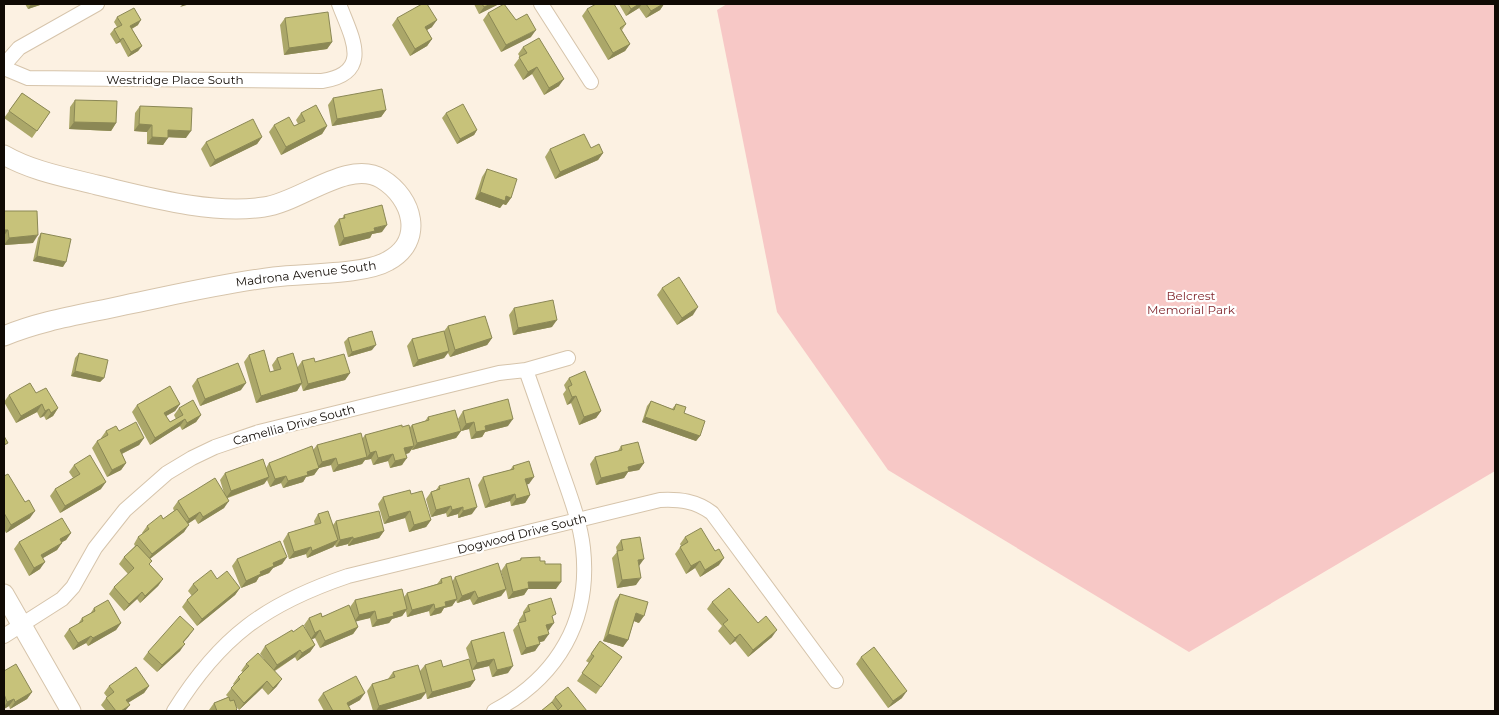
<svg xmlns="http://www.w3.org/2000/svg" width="1499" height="715" font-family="Montserrat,sans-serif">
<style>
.green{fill:#f7c8c6}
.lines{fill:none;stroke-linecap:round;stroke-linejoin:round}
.minor-casing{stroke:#d6c4ab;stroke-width:16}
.secondary-casing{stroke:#d6c4ab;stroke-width:21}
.minor{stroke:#fff;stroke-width:14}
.secondary{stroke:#fff;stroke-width:19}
.wall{fill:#aba769}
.shaded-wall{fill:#8b8855}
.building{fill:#c7c27a;stroke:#8b8855}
.labels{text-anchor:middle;stroke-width:4.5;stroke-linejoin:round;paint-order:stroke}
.street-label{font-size:12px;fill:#100a04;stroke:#fff}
.park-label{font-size:12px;fill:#83292f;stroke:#fff}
</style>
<rect width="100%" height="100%" fill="#fcf1e2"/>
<path class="green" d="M727 4H1495V471L1189 652 888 470 777 312 717 10Z"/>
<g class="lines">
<g class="minor-casing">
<path id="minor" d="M541 4 591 82
M4 65 19 48 97 4
M4 68 28 78 322 81C374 73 351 36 339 4
M4 636 62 599 73 587 95 548 125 510 167 473 192 458 215 447 259 432 499 373 526 370 568 358
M174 711C220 637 265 604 348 576L660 500C680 499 696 501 712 513L836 681
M494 711C558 677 591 620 583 548 580 521 569 493 560 467 549 435 537 402 526 370"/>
</g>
<g class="secondary-casing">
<path id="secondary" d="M4 155C32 171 65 177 97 185 148 197 211 215 264 207 299 203 349 158 382 179 413 198 425 241 388 261 364 275 304 273 274 277 224 283 174 295 125 305 85 314 42 320 4 336
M4 594 71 711"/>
</g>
<use href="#minor" class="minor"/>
<use href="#secondary" class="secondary"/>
</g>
<path class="wall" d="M25 4H43L28 9Z
M474 4H499L479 14Z
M619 4H664L660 10 646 18 639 8 626 16Z
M587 9 626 24 622 30 630 44 625 51 608 60 582 16Z
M488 13 516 20 531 37 501 52 483 20Z
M117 17 138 25 132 29 142 46 138 51 128 57 120 42 116 44 110 34 114 29 117 27 114 22Z
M285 18 332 42 327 49 284 55 280 25Z
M397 18 432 27 427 30 432 39 427 46 410 56 392 25Z
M523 47 559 86 544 95 532 74 523 80 514 65 520 57 518 54Z
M22 93 50 112 32 138 4 118Z
M333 98 386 110 381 117 332 126 328 105Z
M75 100 116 123 111 131 69 129 70 107Z
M140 106 186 138 168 137 163 145 147 144V132L134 131 135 113Z
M301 113 327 126 322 134 281 155 269 132 274 125 294 126 298 124 296 120Z
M446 113 477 130 474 135 457 144 442 118Z
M262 137 257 144 210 167 201 149 206 142Z
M591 148 603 153 598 160 555 179 545 157 550 149Z
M487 169 511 198 506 205 503 204 500 208 475 199 482 177Z
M4 211 33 243 4 245Z
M344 215 382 232 372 234 370 238 339 246 334 226 339 219H342Z
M41 233 63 267 33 261 38 238Z
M662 288 693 315 677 325 657 295Z
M514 308 552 327 513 335 509 315Z
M448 326 492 338 487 345 450 357 448 353 444 358 413 367 407 346 412 339 444 331Z
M348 338 372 350 348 357 344 342Z
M79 353 104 378 100 382 71 376 75 358Z
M249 355 270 372 274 371 272 365 277 358 297 368 302 361 315 362 350 373 345 380 303 391 301 384 297 391 256 403 244 362Z
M569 378 601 411 596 418 579 425 571 403 567 405 563 394 566 390 564 385Z
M197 379 241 390 200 406 192 386Z
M36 393 58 408 53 416 46 420 44 416 40 418 37 412 16 423 4 402 9 395Z
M651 401 672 409 676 404 684 413 700 436 696 441 642 422 647 406Z
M180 404 175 411 166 416 170 422 176 419 174 415 179 408 201 415 196 422 182 430 180 426 150 445 132 412 137 405Z
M463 411 508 426 485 432 482 437 471 439 469 429 461 431 458 419Z
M428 417 461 431 456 438 412 450V449L409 453 406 454 402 465 390 468 388 461 373 465 371 459 365 460 362 464 333 472 331 465 319 468 314 475 306 477 303 482 283 488 281 483 270 487 267 480 264 484 228 498 224 508 198 524 195 519 188 524 184 532 150 559 152 561 149 564 163 579 158 586 140 603 137 599 124 611 109 594 114 587 128 574 119 564 124 557 135 546 134 544 138 537 143 534 142 533 147 526 163 519 174 511 173 508 178 501 224 493 220 480 225 473 266 468 269 463 313 450 317 445 362 439 365 435 402 427 409 428 412 425 425 421Z
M106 431H119L144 438 139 445 122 454 126 463 121 470 107 477 92 448 97 441 101 439V438Z
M621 446 644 463 639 470 628 472 624 478 596 485 590 464 595 457 618 451Z
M74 465 101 489 60 513 50 496 55 489 73 478 69 472Z
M513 466 529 484H527L530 495 525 503 511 506 510 501 485 508 478 485 483 477 510 470Z
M4 476 25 502 30 518 6 533 4 529Z
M439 486 472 514 458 518V514L447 517 446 513 431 517 426 499 431 492 436 490Z
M411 494 431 520 426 527 409 532 405 518 384 524 378 504 383 497Z
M318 514 333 525 336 521 384 531 379 538 348 546V544L336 547 335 545 333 547 307 558 306 554 289 559 283 541 288 533 315 525 314 521Z
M71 533 66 540 62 542 57 550 43 558 40 569 29 576 14 549 19 542Z
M685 537 715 551 719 565 700 577 695 568 686 574 675 554 681 546 680 544Z
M621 540 639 565 636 585 617 588 612 558 617 552 616 547Z
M287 557 282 564 273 568 269 573 259 577 256 582 241 588 232 566 237 559Z
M521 558 540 561 545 564 556 589H528L524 595 508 599 506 590 501 596 473 605 470 599 457 603 456 600 452 606 444 608 441 613 430 616 429 611 407 617 406 611 402 616 392 619 389 623 372 627 370 618 355 621 358 627 353 634 320 648 315 638 312 639 315 645 310 652 297 661 295 657 275 671 277 686 268 695 262 688 239 710 236 706V711H209V710L214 703 228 697 226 695 234 685 233 684 238 677 243 672 241 671 246 664 264 659 260 654 265 646 293 632H307L304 625 309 618 351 612 350 607 355 600 404 597 407 593 437 584 441 579 452 582 455 577 504 582 501 571 506 564 519 561Z
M193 584 240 588 235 595 197 626 182 607 187 600 192 596 188 591Z
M620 594 639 623 634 621 628 640 623 647 603 641 615 601Z
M712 602 758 623 772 637 748 657 735 641 730 645 718 631 722 626 707 609Z
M528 605 553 619 549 630 548 631 544 641 540 642 535 651 521 655 513 630 519 623V620L523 614V612Z
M94 608 121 623 116 630 88 646 86 643 73 650 64 636 69 629 78 624 82 618 90 614Z
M194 629 183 642 180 651 157 672 143 659 148 652Z
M504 632 508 673 492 677 489 666 472 670 475 680 470 687 427 699 426 693 421 699 382 711H373L367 691 372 684 388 679 393 672 420 671 425 665 443 667 470 661 466 648 471 641Z
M600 641 622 657 596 694 577 681 589 663 586 661Z
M861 657 902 698 888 708 856 664Z
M4 671 32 692 27 699 10 709 9 706 4 709Z
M109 686H149L144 693 128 703 125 711H106L101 705 107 697 104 693Z
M323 693 360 700 349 706 351 711H324L318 700Z
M555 697 587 711H541L550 704Z"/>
<path class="shaded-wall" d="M31 4H43L28 9Z
M183 4H190L180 7Z
M491 4H499L479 14 484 7Z
M639 4H642L639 8 626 16 631 9Z
M663 4H664L660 10 646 18 651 11Z
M141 20 138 25 127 31 130 26Z
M437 20 432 27 420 34 425 27Z
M536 30 531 37 501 52 506 45Z
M123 38 120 42 116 44 120 40Z
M432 39 427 46 410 56 415 49Z
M332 42 327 49 284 55 289 48Z
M630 44 625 51 608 60 613 53Z
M142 46 138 51 128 57 131 52Z
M537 67 532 74 523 80 528 72Z
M564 79 559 86 544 95 549 88Z
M386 110 381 117 332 126 337 119Z
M74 122 116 123 111 131 69 129Z
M139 124 152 125 147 132 134 131Z
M327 126 322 134 281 155 286 147Z
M168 130 191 131 186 138 163 137Z
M477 130 474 135 457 144 460 139Z
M152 137 168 138 163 145 147 144Z
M262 137 257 144 210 167 215 160Z
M603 153 598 160 555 179 560 172Z
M480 192 506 196 511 198 506 205 503 204 500 208 475 199Z
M387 225 382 232 372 234 370 238 339 246 344 238 374 228Z
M4 230H8L4 236Z
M38 235 33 243 4 245 9 238Z
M37 256 66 262 63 267 33 261Z
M698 307 693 315 677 325 682 318Z
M557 320 552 327 513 335 518 328Z
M492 338 487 345 450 357 455 350Z
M376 345 372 350 348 357 352 352Z
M449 351 444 358 413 367 418 360Z
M75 371 104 378 100 382 71 376Z
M350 373 345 380 303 391 308 384Z
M246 383 241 390 200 406 205 399Z
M302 383 297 391 256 403 261 396Z
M576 396 571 403 567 405 572 397Z
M42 404 37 412 16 423 21 416Z
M180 404 175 411 159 420 164 413Z
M58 408 53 416 46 420 51 413Z
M49 409 44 416 40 418 45 411Z
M601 411 596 418 579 425 584 417Z
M201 415 196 422 182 430 187 423Z
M645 417 700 436 696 441 642 422Z
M185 419 180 426 150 445 155 438Z
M513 419 508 426 485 432 482 437 471 439 476 432 485 426Z
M474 422 469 429 461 431 466 424Z
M461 431 456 438 412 450 417 443Z
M144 438 139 445 115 457 120 450Z
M414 446 409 453 399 456 404 448Z
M376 451 371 459 365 460 370 453Z
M393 454 388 461 373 465 378 458Z
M367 457 362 464 333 472 338 465Z
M336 458 331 465 319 468 314 475 306 477 303 482 283 488 288 481 307 472 317 468 322 462Z
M407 458 402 465 390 468 395 461Z
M126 463 121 470 107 477 112 470Z
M644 463 639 470 628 472 624 478 596 485 601 478 628 467Z
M286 476 281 483 270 487 275 479Z
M269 477 264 484 226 498 231 491Z
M534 477 529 484 520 486 525 479Z
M106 482 101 489 60 513 65 506Z
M515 494 510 501 485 508 490 501Z
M530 495 525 503 511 506 516 499Z
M229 501 224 508 198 524 203 517Z
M451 506 446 513 431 517 436 510Z
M463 507 458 514 447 517 452 510Z
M477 507 472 514 458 518 463 511Z
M35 511 30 518 6 533 11 525Z
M410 511 405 518 384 524 389 517Z
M200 512 195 519 184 526 189 519Z
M431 520 426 527 409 532 414 525Z
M189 525 184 532 147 561 152 554Z
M384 531 379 538 348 546 353 539Z
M71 533 66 540 55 546 60 539Z
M353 537 348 544 336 547 340 540Z
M338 540 333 547 307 558 312 551Z
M62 543 57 550 36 562 41 555Z
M311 547 306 554 289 559 294 552Z
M287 557 282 564 273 568 269 573 259 577 256 582 241 588 246 581 273 563Z
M724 558 719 565 700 577 705 570Z
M644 559 639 566 638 560Z
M700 561 695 568 686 574 691 566Z
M45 562 40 569 29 576 34 568Z
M641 578 636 585 617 588 622 580Z
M163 579 158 586 140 603 145 596Z
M528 582H561L556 589H528L524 595 508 599 513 592Z
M240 588 235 595 197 626 202 619Z
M506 589 501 596 473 605 478 598Z
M475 591 470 599 457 603 462 596Z
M142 592 137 599 124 611 129 604Z
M457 599 452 606 444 608 441 613 430 616 435 609 445 602Z
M434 604 429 611 407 617 412 610Z
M407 609 402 616 392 619 389 623 372 627 377 620 393 613Z
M375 611 370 618 354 622 359 615Z
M636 613 644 616 639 623 631 620Z
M121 623 116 630 88 646 93 638Z
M554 623 549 630 541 632 546 625Z
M358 627 353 634 320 648 325 641Z
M194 629 189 636 178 649 183 642Z
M320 630 315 638 310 640 315 633Z
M777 630 772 637 748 657 753 650Z
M549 634 544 641 533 644 538 637Z
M608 634 628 640 623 647 603 641Z
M740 634 735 641 730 645 735 638Z
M91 636 86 643 73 650 78 643Z
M185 644 180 651 157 672 162 665Z
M540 644 535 651 521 655 526 648Z
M315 645 310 652 297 661 302 653Z
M300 650 295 657 272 672 277 665Z
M494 659 489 666 472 670 477 663Z
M513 666 508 673 492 677 497 670Z
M282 679 277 686 268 695 273 688Z
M475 680 470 687 427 699 432 692Z
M267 681 262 688 239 710 244 703Z
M149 686 144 693 121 707 126 700Z
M907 691 902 698 888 708 893 701Z
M32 692 27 699 10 709 15 702Z
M426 692 421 699 382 711H376L379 706Z
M365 693 360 700 342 710 347 703Z
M14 699 9 706 4 709V707L7 702Z
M130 705 125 711H121Z"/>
<path class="building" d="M422 4H427L437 20 425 27 432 39 415 49 397 18Z
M482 4H491L484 7Z
M504 4 516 20 527 14 536 30 506 45 488 13Z
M596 4H614L626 24 620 28 630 44 613 53 587 9Z
M628 4H639L631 9Z
M646 4H663L651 11Z
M134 8 141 20 130 26 142 46 131 52 123 38 120 40 114 29 122 25 117 17Z
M328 12 332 42 289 48 285 18Z
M539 38 564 79 549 88 537 67 528 72 519 57 527 53 523 47Z
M382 89 386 110 337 119 333 98Z
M22 93 50 112 37 131 9 111Z
M75 100 117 101 116 123 74 122Z
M463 104 477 130 460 139 446 113Z
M316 105 327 126 286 147 274 125 289 117 294 126 305 121 301 113Z
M140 106 192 108 191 131 168 130V138L152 137V125L139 124Z
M253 119 262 137 215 160 206 142Z
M584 134 591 148 599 144 603 153 560 172 550 149Z
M487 169 517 179 511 198 506 196 505 201 480 192Z
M382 205 387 225 374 228 375 231 344 238 339 219 345 218 344 215Z
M4 211H37L38 235 9 238 8 230H4Z
M41 233 71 239 66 262 37 256Z
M679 277 698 307 682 318 662 288Z
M553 300 557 320 518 328 514 308Z
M485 316 492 338 455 350 448 326Z
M372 331 376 345 352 352 348 338Z
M444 331 449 351 418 360 412 339Z
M264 350 270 372 281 369 277 358 293 353 302 383 261 396 249 355Z
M79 353 108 360 104 378 75 371Z
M344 354 350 373 308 384 302 361 314 358 315 362Z
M238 363 246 383 205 399 197 379Z
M585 371 601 411 584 417 576 396 572 397 568 387 572 385 569 378Z
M30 383 36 393 46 388 58 408 51 413 49 409 45 411 42 404 21 416 9 395Z
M170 386 180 404 164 413 170 422 183 415 179 408 193 400 201 415 187 423 185 419 155 438 137 405Z
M508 399 513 419 485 426 486 430 476 432 474 422 466 424 463 411Z
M651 401 674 410 676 404 686 407 684 413 705 421 700 436 645 417Z
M455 410 461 431 417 443 412 425 429 420 428 417Z
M136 422 144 438 120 450 126 463 112 470 97 441 108 435 106 431 116 426 119 431Z
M402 425V427L409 425 414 446 404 448 407 458 395 461 393 454 378 458 376 451 370 453 365 435Z
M361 433 367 457 338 465 336 458 322 462 317 445Z
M4 436 8 443 4 445Z
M638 442 644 463 628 467 629 471 601 478 595 457 622 450 621 446Z
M312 446 319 468 307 472 308 475 288 481 286 476 275 479 269 463Z
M90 455 106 482 65 506 55 489 80 474 74 465Z
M263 459 269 477 231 491 225 473Z
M529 461 534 477 525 479 530 495 516 499 515 494 490 501 483 477 514 469 513 466Z
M8 474 25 502 29 500 35 511 11 525 4 513V476Z
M215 478 229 501 203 517 200 512 189 519 178 501Z
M469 478 477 507 463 511V507L452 510 451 506 436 510 431 492 440 489 439 486Z
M410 490 411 494 422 491 431 520 414 525 410 511 389 517 383 497Z
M177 509 189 525 152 554 138 537 149 529 147 526 161 515 163 519Z
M328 511 338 540 312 551 311 547 294 552 288 533 321 523 318 514Z
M379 511 384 531 353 539V537L340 540 336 521Z
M62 518 71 533 60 539 62 543 41 555 45 562 34 568 19 542Z
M701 528 715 551 719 549 724 558 705 570 700 561 691 566 680 547 688 542 685 537Z
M640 537 644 559 638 560 641 578 622 580 617 551 623 550 621 540Z
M280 541 287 557 273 563 274 566 260 572 261 574 246 581 237 559Z
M137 545 152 561 149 564 163 579 145 596 142 592 129 604 114 587 134 568 124 557Z
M540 557V561H545V564H561V582H528L529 588 513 592 506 564 521 560V558Z
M498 563 506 589 478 598 475 591 462 596 455 577Z
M211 570 217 579 227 571 240 588 202 619 187 600 198 590 193 584Z
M451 576 457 599 445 602 446 606 435 609 434 604 412 610 407 593 442 583 441 579Z
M729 588 758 623 766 616 777 630 753 650 740 634 735 638 723 624 728 620 712 602Z
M402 589 407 609 393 613 394 616 377 620 375 611 359 615 355 600Z
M620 594 648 602 644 616 636 613 628 640 608 634Z
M551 598 556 614 552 616 554 623 546 625 549 634 538 637 540 644 526 648 518 623 526 621 524 613 530 611 528 605Z
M108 600 121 623 93 638 91 636 78 643 69 629 83 621 82 618 95 611 94 608Z
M349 605 358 627 325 641 320 630 315 633 309 618 321 613 322 617Z
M180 616 194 629 183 642 185 644 162 665 148 652Z
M303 625 315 645 302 653 300 650 277 665 265 646 292 630 293 632Z
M504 632 513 666 497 670 494 659 477 663 471 641Z
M600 641 622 657 601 687 582 673 594 656 591 654Z
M874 647 907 691 893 701 861 657Z
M258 653 282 679 273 688 267 681 244 703 231 688 240 679 238 677 249 666 246 664Z
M469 659 475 680 432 692 425 665 441 660 443 667Z
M16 664 32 692 15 702 14 699 7 702 4 694V671Z
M418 665 426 692 379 706 372 684 395 677 393 672Z
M136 667 149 686 126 700 130 705 121 711H116L106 698 114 692 109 686Z
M356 676 365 693 347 703 351 711H333L323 693Z
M568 687 587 711H541L552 702 558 710 562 706 555 697Z
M229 697 230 701 234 700 237 709 235 711H217L214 703Z"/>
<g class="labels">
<g class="street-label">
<text x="175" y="84">Westridge Place South</text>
<text transform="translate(306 274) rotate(-7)" y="4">Madrona Avenue South</text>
<text transform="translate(294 425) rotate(-15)" y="4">Camellia Drive South</text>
<text transform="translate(522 534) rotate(-14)" y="4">Dogwood Drive South</text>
</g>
<g class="park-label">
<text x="1191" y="300">Belcrest<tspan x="1191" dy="14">Memorial Park</tspan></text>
</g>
</g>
<rect width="1499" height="715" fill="none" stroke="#100a04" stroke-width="10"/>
</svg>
